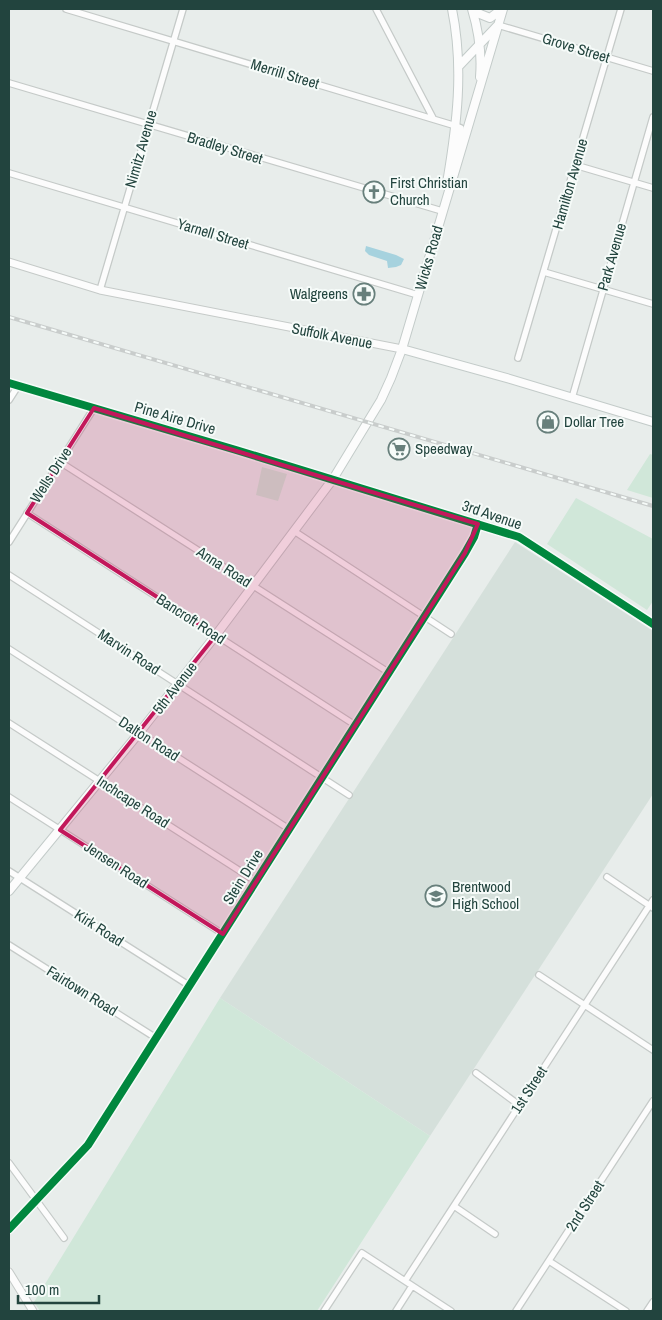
<svg xmlns="http://www.w3.org/2000/svg" width="662" height="1320" font-family="'Archivo Narrow',sans-serif">
<style>
.built{fill:#d5e0db}
.green{fill:#d0e7d9}
.water{fill:#a6d2de}
.lines{fill:none;stroke-linecap:round;stroke-linejoin:round}
.minor-casing{stroke:#c5cac8;stroke-width:8}
.tertiary-casing{stroke:#c5cac8;stroke-width:9}
.secondary-casing{stroke:#c3cbc9;stroke-width:10}
.minor{stroke:#fcfcfc;stroke-width:5.5}
.tertiary{stroke:#fcfcfc;stroke-width:7}
.secondary{stroke:#fcfcfc;stroke-width:8}
.rail-casing{stroke:#c9cdcc;stroke-width:4}
.rail{stroke:#f6fbf9;stroke-width:2;stroke-dasharray:5.5;stroke-linecap:butt}
.cycleway-casing{stroke:#f6fbf9;stroke-width:11}
.cycleway{stroke:#00873e;stroke-width:8}
.marked{fill:#c2185b;fill-opacity:0.2;stroke:#c2185b;stroke-width:4;stroke-linejoin:round}
.labels{text-anchor:middle;stroke-width:4;stroke-linejoin:round;paint-order:stroke}
.street-label{font-size:15px;fill:#22443e;stroke:#f6fbf9}
.poi-label{font-size:15px;fill:#22443e;stroke:#f6fbf9;text-anchor:start}
</style>
<rect width="100%" height="100%" fill="#e8edeb"/>
<path class="built" d="M515 542 653 631V794L430 1136 220 998Z"/>
<path class="green" d="M650 454 653 455V498L627 490Z
M262 467 287 474 278 501 256 495Z
M576 498 653 539V601L647 610 547 544Z
M220 998 430 1136 317 1311H40L34 1302Z"/>
<path class="water" d="M366 246 396 255 404 259 401 265 396 267 388 268 387 261 369 255 365 251Z"/>
<g class="lines">
<g class="minor-casing">
<path id="minor" d="M66 9 456 126 461 128 457 153
M376 9 433 118
M498 25 653 71
M9 83 442 211
M575 165 653 188
M9 173 418 295
M544 272 653 304
M100 290 183 9
M518 358 621 9
M572 398 653 117
M9 400 18 386
M60 462 388 672
M27 513 355 725
M294 531 451 634
M9 542 94 408
M9 575 349 795
M9 649 289 829
M9 723 257 882
M9 797 223 934
M9 871 190 986
M607 877 653 908
M9 945 156 1038
M539 975 653 1050
M476 1073 519 1105
M9 1163 64 1238
M454 1206 495 1234
M9 1229 88 1145 465 553 474 537 478 524
M549 1261 626 1311
M405 1281 653 900
M324 1311 362 1253 451 1311
M396 1311 412 1286
M516 1311 653 1101
M647 1311 653 1302"/>
</g>
<g class="tertiary-casing">
<path id="tertiary" d="M9 262 100 290 402 349
M9 383 236 450 519 537 653 624
M9 1272 33 1311"/>
</g>
<g class="secondary-casing">
<path id="secondary" d="M472 9C479 32 482 53 480 77
M474 9 480 14 490 18 502 9
M459 66 497 26
M447 183C457 124 464 68 452 9
M402 349 510 379 653 422
M9 891 139 733 216 635 333 479 381 400 391 378 402 349 503 9"/>
</g>
<use href="#minor" class="minor"/>
<use href="#tertiary" class="tertiary"/>
<use href="#secondary" class="secondary"/>
<g class="rail-casing">
<path id="rail" d="M9 317 653 506"/>
</g>
<use href="#rail" class="rail"/>
<g class="cycleway-casing">
<path id="cycleway" d="M9 383 236 450 519 537 653 624
M9 1229 88 1145 465 553 474 537 478 524"/>
</g>
<use href="#cycleway" class="cycleway"/>
</g>
<path class="marked" d="M94 408 478 524 465 553 223 934 60 830 216 635 27 513Z"/>
<defs>
<g id="church-ring" transform="scale(1.125)"><circle r="9.5" fill="#f6fbf9" stroke="#677f7b" stroke-width="1.5"/><path d="M-1.2-6h2.4v3.5h3.3v2.4h-3.3V6h-2.4V-.1h-3.3v-2.4h3.3Z" fill="#677f7b"/></g>
<g id="pharmacy-ring" transform="scale(1.125)"><circle r="9.5" fill="#f6fbf9" stroke="#677f7b" stroke-width="1.5"/><path d="M-2-6h4v4h4v4h-4v4h-4v-4h-4v-4h4Z" fill="#677f7b"/></g>
<g id="shop-ring" transform="scale(1.125)"><circle r="9.5" fill="#f6fbf9" stroke="#677f7b" stroke-width="1.5"/><path d="M-5-2.5h2.3a2.7 3.5 0 0 1 5.4 0H5L5.5 6h-11ZM-1.5-2.5h3a1.5 2.3 0 0 0-3 0Z" fill="#677f7b"/></g>
<g id="supermarket-ring" transform="scale(1.125)"><circle r="9.5" fill="#f6fbf9" stroke="#677f7b" stroke-width="1.5"/><path d="M-6-5.5h2.5l.6 2H6L4.5 2H-2.5L-4.4-4H-6ZM-1.5 3.2a1.3 1.3 0 1 0 .1 0ZM3 3.2a1.3 1.3 0 1 0 .1 0Z" fill="#677f7b"/></g>
<g id="school-ring" transform="scale(1.125)"><circle r="9.5" fill="#f6fbf9" stroke="#677f7b" stroke-width="1.5"/><path d="M0-5L7-2L0 1L-7-2ZM-4 1L0 2.5L4 1V4Q0 6-4 4Z" fill="#677f7b"/></g>
</defs>
<g fill-rule="evenodd">
<use href="#church-ring" x="374" y="192"/>
<use href="#pharmacy-ring" x="364" y="294"/>
<use href="#shop-ring" x="548" y="422"/>
<use href="#supermarket-ring" x="399" y="449"/>
<use href="#school-ring" x="436" y="896"/>
</g>
<g class="labels">
<g class="street-label">
<text transform="translate(576 48) rotate(17)" y="5">Grove Street</text>
<text transform="translate(285 74) rotate(17)" y="5">Merrill Street</text>
<text transform="translate(225 148) rotate(17)" y="5">Bradley Street</text>
<text transform="translate(141 149) rotate(-74)" y="5">Nimitz Avenue</text>
<text transform="translate(570 184) rotate(-74)" y="5">Hamilton Avenue</text>
<text transform="translate(213 234) rotate(17)" y="5">Yarnell Street</text>
<text transform="translate(612 257) rotate(-74)" y="5">Park Avenue</text>
<text transform="translate(429 258) rotate(-74)" y="5">Wicks Road</text>
<text transform="translate(332 336) rotate(11)" y="5">Suffolk Avenue</text>
<text transform="translate(175 418) rotate(16)" y="5">Pine Aire Drive</text>
<text transform="translate(51 475) rotate(-57)" y="5">Wells Drive</text>
<text transform="translate(492 515) rotate(19)" y="5">3rd Avenue</text>
<text transform="translate(224 567) rotate(33)" y="5">Anna Road</text>
<text transform="translate(191 619) rotate(33)" y="5">Bancroft Road</text>
<text transform="translate(129 652) rotate(33)" y="5">Marvin Road</text>
<text transform="translate(175 688) rotate(-52)" y="5">5th Avenue</text>
<text transform="translate(149 739) rotate(33)" y="5">Dalton Road</text>
<text transform="translate(133 802) rotate(33)" y="5">Inchcape Road</text>
<text transform="translate(116 865) rotate(33)" y="5">Jensen Road</text>
<text transform="translate(243 877) rotate(-58)" y="5">Stein Drive</text>
<text transform="translate(99 928) rotate(33)" y="5">Kirk Road</text>
<text transform="translate(82 991) rotate(32)" y="5">Fairtown Road</text>
<text transform="translate(529 1090) rotate(-57)" y="5">1st Street</text>
<text transform="translate(585 1206) rotate(-57)" y="5">2nd Street</text>
</g>
<g class="poi-label">
<text x="390" y="188">First Christian<tspan x="390" dy="17">Church</tspan></text>
<text x="348" y="299" text-anchor="end">Walgreens</text>
<text x="564" y="427">Dollar Tree</text>
<text x="415" y="454">Speedway</text>
<text x="452" y="892">Brentwood<tspan x="452" dy="17">High School</tspan></text>
</g>
</g>
<rect width="662" height="1320" fill="none" stroke="#22443e" stroke-width="20"/>
<path d="M18 1295v8h81v-8" fill="none" stroke="#22443e" stroke-width="2.5"/>
<text x="25" y="1295" font-size="15" fill="#22443e" stroke="#f6fbf9" stroke-width="4" paint-order="stroke">100 m</text>
</svg>
